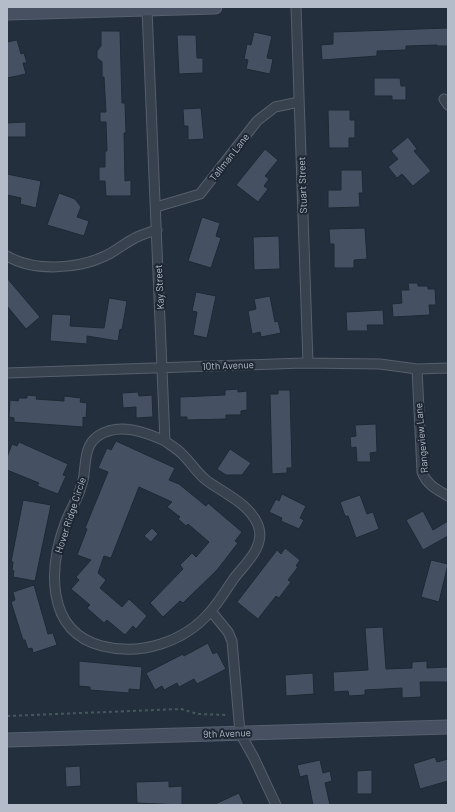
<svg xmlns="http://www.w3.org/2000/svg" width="455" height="812" font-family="Barlow,sans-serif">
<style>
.building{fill:#455162;stroke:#1f2835}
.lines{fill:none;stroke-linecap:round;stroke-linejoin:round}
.street-casing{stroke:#565f6c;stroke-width:11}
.secondary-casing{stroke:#565f6c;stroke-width:15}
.path{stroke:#44595c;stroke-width:2;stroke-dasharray:3 3;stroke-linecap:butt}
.street{stroke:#38414e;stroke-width:9}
.secondary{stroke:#465061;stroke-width:13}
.labels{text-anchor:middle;stroke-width:4;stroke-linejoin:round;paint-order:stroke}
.street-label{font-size:10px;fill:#b4bcc9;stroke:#1d2633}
</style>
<rect width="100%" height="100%" fill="#242f3e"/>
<path class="building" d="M448 28V46H437V45L406 46V50L377 51V56L322 60 321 45 333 44V32Z
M101 31H120L122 103H125L126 133H124L125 181 131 180V196H106L105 181H99V167H105V151H107L106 122H100V112H106L104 77H102V62L97 58V51L101 46Z
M254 32 272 36 267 58 273 59 270 74 246 69 248 60 244 59 247 44 251 45Z
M177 35H196L197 58H203V73L179 74Z
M17 40 21 54 24 53 27 63H23L26 74 7 78V42Z
M374 78H400L401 86H406V100H392V96H374Z
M201 108 204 139 188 140V126H184L183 109Z
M328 110H350V120H355V138H349V148H329Z
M26 122V137H7V123Z
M408 137 417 149 414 151 431 171 413 186 402 174 397 178 388 167 398 159 391 151Z
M265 149 278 160 265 176 269 179 264 186 268 189 258 202 236 185Z
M341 170H362L363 193H359L360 207 328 208V190H341Z
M7 174 41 181 36 208 20 204 21 198 7 195Z
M59 193 75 199 81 207 77 217 89 221 84 236 47 225Z
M202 217 220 223 216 236 221 238 211 268 188 261Z
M365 228 367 259 354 260V268H334V244H330L329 229Z
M279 236 280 269 254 270 253 237Z
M7 278 40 317 26 329 7 306Z
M408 283H418V286H428V289H435L436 305H429L430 315 393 317 392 304 402 303 401 290H409Z
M196 292 216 296 207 338 193 335 197 312 192 311Z
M270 296 275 322 278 321 281 333 261 337 260 332 252 334 248 311 256 309 254 299Z
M109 298 127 301 122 330 120 329 118 341 87 336V344L50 341 52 314 71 315 70 326 104 328Z
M383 310 384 325H367L368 331H347L346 312Z
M238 389V392L247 391V410L241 411V415H226V419L187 420V417H180V397L225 395V390Z
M278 390H290L292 468H287V473L272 474 270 394H278Z
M138 392 139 396 152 395 153 417 136 418V407L123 408 122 393Z
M27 395 37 396 36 399 64 401V396L81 398 80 402 87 403 86 418 83 417V427L14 422V418L9 417 10 400 18 401 19 398H27Z
M376 424 377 452 370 453 371 462H357L356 447 351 448 350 437 356 436 355 425Z
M116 441 175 468 169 480 179 484 206 506 208 503 242 532 235 541 238 543 217 570 183 603 180 601 163 617 150 603 183 569 180 565 192 553 196 557 209 542 188 524 186 526 178 519 180 517 167 507 172 502 139 487 111 558 104 556 98 573 106 580 100 588 122 607 129 599 147 616 136 629 133 626 125 635 107 620 104 623 87 608 90 605 71 589 79 580 76 577 91 560 77 555 87 529 85 528 108 472 98 468 107 448 111 450Z
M19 442 68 464 63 475 66 476 58 494 37 486 39 483 7 470V457L12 444 17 446Z
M230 449 251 463 242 475H226L217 469Z
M282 494 306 506 300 518 304 520 299 529 281 521 282 518 269 512 276 499 279 501Z
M360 495 367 514 373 512 379 529 356 538 348 516H345L340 502Z
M23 500 51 505 35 581 13 577 14 571 12 570 13 562H11Z
M423 511 433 530 448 521V536L423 550 406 520Z
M152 528 158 534 151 542 144 536Z
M285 548 300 560 296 566 298 567 288 580 291 582 279 598 276 596 258 619 237 602 277 550 281 554Z
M431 560 448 564 439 602 421 597Z
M34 585 48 634 53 633 57 645 33 653 32 648 28 649 25 640H23L11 602 15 600 13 592Z
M383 627 386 669 412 668V662L427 661V668L448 667V682H420L421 697 402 698V688L365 690V695L349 696 348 691 334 692 333 672 368 670 365 628Z
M208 643 213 654 217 652 226 669 197 684 194 679 179 687 177 683 164 690 162 686 155 690 146 673 183 654 184 656Z
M79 661 142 667 140 690 129 689V693L90 690V687L79 686Z
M313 673 314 694 286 696 285 675Z
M435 757 437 762 448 759V781L420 789 413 764Z
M320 760 323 773 330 771 332 781 325 783 330 805H313L307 775 300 777 297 765Z
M80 766 81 786 66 787 65 767Z
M372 770V794H357V771Z
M169 781V787L182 786V805L137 803 136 782Z
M239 793 244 805H213Z"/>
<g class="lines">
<g class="street-casing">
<path id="street" d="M296 7 308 363
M147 9 165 441C170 445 176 448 181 453 190 461 196 472 206 480 223 493 249 503 258 525 266 546 246 563 235 577 227 588 220 601 210 612 184 642 141 656 102 646 44 631 49 565 66 521 70 511 76 501 80 490 81 485 84 480 84 474 86 460 85 445 98 436 119 422 145 432 165 441
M444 99 448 105
M156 207 200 194 257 121 275 107 299 102
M7 256C34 272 78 269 105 256 116 251 126 242 137 237 143 234 150 232 157 230
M417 369 422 472C427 485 436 489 448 496
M7 373 303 363 380 364 417 369 448 368
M211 611 228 632 232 641 240 733 254 758 276 805"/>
</g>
<g class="secondary-casing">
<path id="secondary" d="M7 13 215 7
M7 740 448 727"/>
</g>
<path class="path" d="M7 716 181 709 198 714 227 715"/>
<use href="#street" class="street"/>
<use href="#secondary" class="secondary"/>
</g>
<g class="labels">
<g class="street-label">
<text transform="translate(229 157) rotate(-52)" y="4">Tallman Lane</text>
<text transform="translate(302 185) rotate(-92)" y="4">Stuart Street</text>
<text transform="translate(159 287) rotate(-93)" y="4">Kay Street</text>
<text transform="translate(228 365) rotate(-2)" y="4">10th Avenue</text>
<text transform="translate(421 438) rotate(-95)" y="4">Rangeview Lane</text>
<text transform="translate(70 515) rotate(-72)" y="4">Hover Ridge Circle</text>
<text transform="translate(227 733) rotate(-2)" y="4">9th Avenue</text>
</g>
</g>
<rect width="455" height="812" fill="none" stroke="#b4bcc9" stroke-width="16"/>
</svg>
